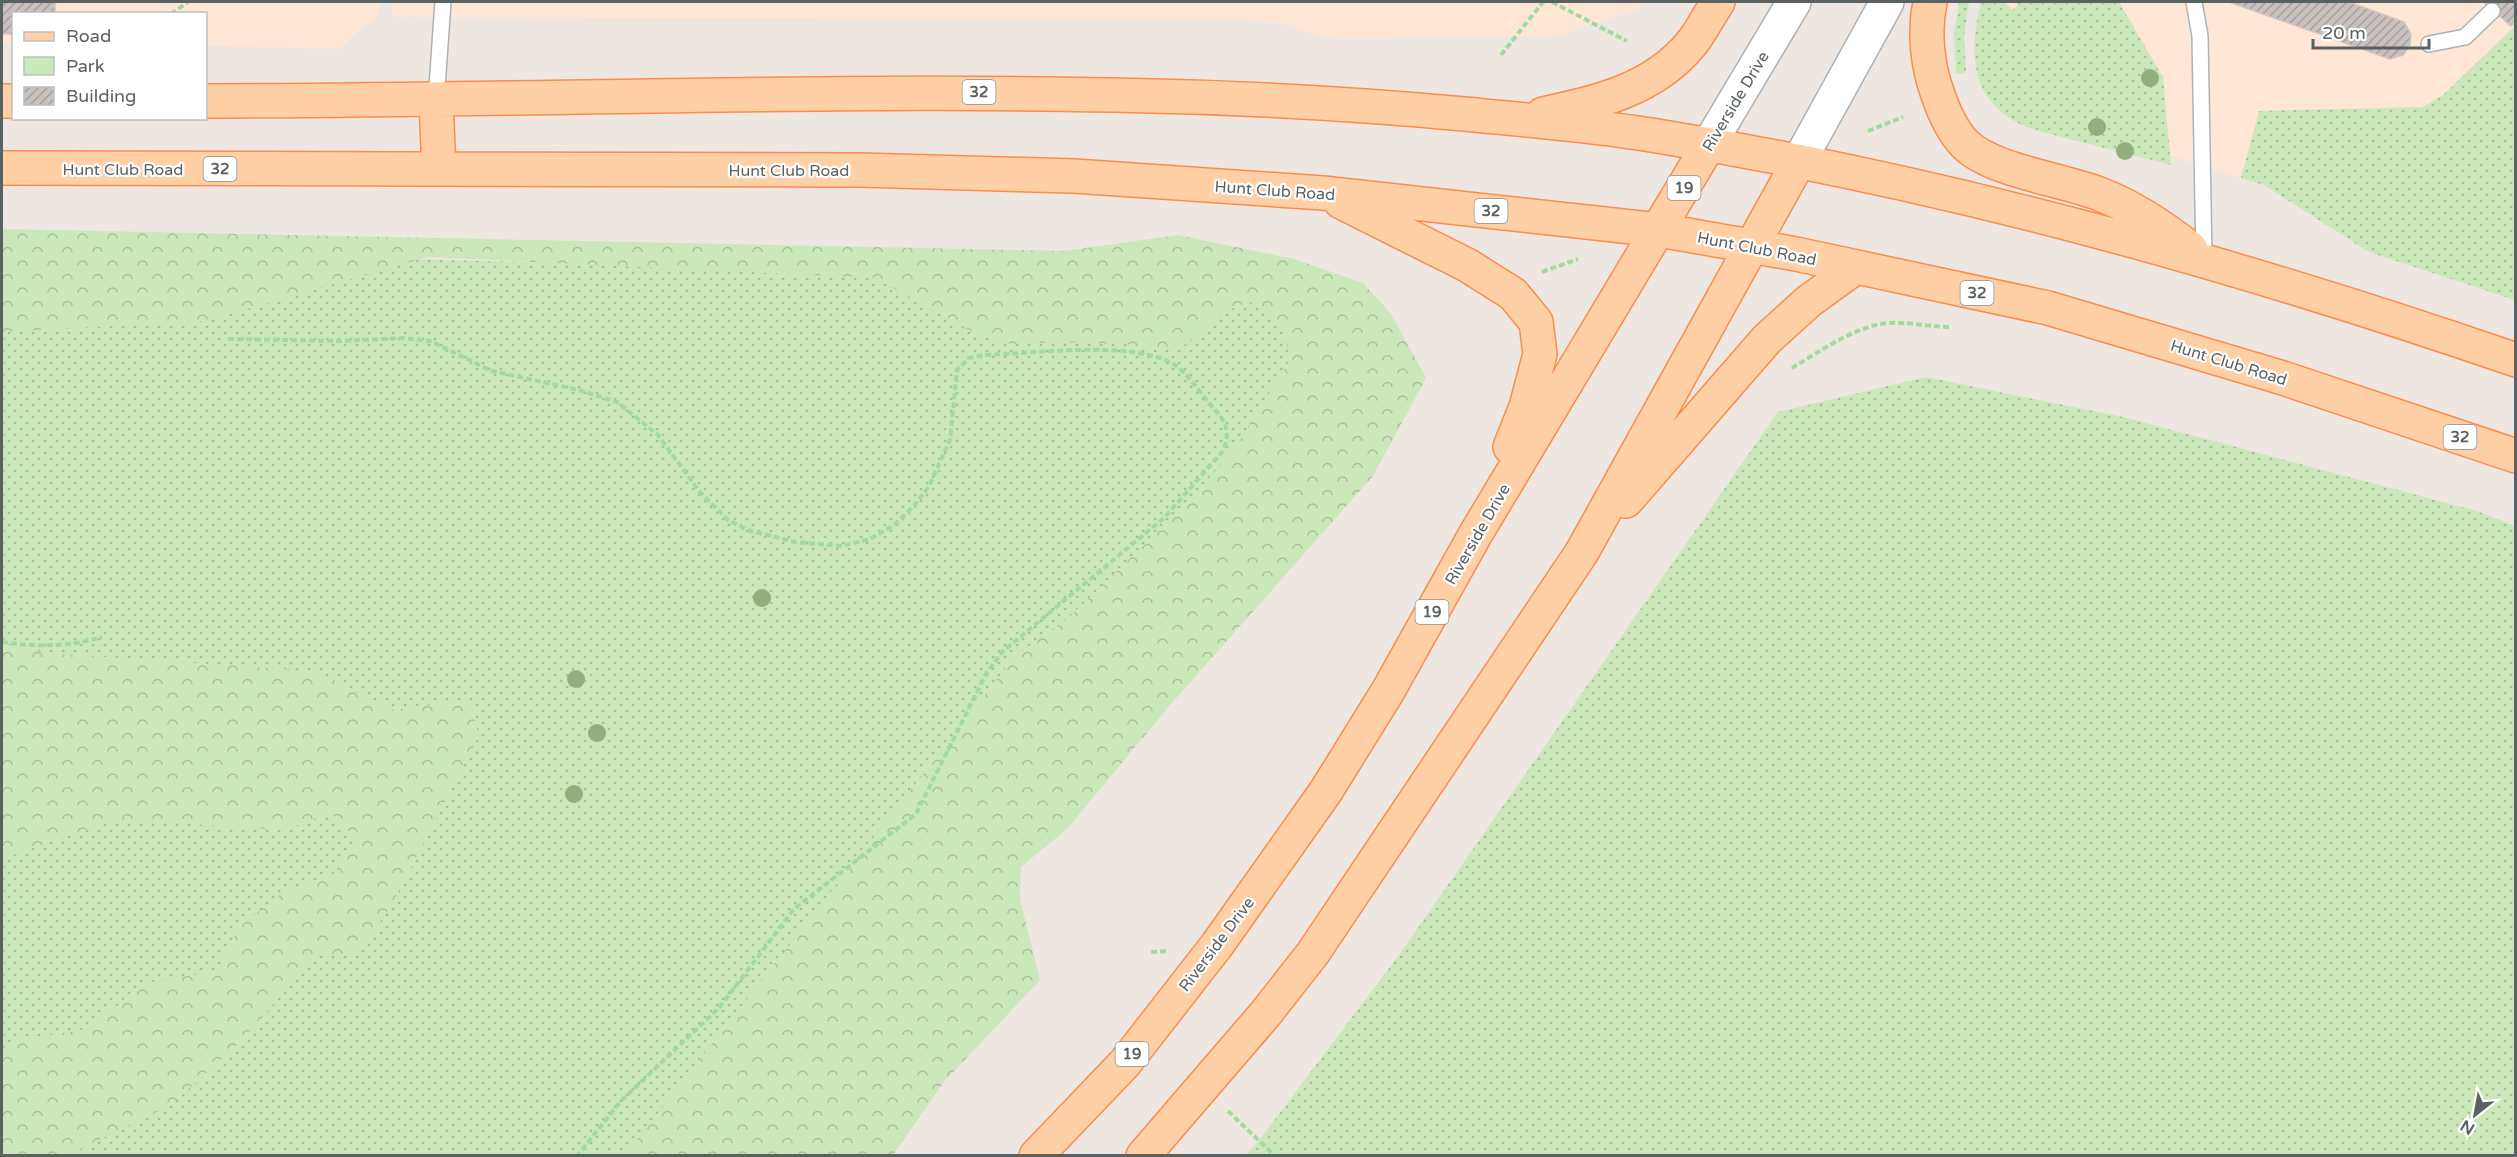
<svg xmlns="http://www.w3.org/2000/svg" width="2517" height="1157" font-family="'Varela Round',sans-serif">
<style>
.commercial{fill:#ffe6d5}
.green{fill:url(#green-dots)}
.forest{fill:url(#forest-crowns)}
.building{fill:url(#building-hatch);stroke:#d3c6bf;stroke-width:1.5}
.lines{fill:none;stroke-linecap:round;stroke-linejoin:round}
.lane-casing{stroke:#adb3b5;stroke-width:18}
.secondary-casing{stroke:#acb3b6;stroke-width:36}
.primary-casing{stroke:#fc8c4c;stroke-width:36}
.path{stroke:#a3db9d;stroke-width:4;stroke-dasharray:6 3;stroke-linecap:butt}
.lane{stroke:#fff;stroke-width:15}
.secondary{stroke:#fff;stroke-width:33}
.primary{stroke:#ffd0a5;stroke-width:33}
.tree{fill:#92ae7d}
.labels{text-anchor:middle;stroke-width:4.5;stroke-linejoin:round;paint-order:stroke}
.shield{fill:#fff;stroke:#8c9092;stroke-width:1.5}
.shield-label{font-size:15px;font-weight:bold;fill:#5a6163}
.street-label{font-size:16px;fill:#5a6163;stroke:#fff}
</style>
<defs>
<pattern id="green-dots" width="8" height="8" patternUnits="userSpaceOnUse" patternTransform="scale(1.5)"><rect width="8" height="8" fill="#cbe8bb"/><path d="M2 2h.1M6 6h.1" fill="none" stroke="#a8bf9c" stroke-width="1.8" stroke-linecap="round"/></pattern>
<pattern id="forest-crowns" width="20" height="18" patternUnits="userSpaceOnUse" patternTransform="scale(1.5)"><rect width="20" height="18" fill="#cbe8bb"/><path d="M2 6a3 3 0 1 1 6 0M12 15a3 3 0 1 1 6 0" fill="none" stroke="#a8bf9c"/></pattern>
<pattern id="building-hatch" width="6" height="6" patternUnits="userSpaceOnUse" patternTransform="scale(1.5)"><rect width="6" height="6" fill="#c9c1be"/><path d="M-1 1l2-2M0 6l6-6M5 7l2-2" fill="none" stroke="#a6a09e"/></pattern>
</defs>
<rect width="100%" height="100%" fill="#eee6e1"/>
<path class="commercial" d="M2 2H380L379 14 339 49 206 46V14H14L13 42H2Z
M392 2H1646L1637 9 1558 36 1322 37 1271 20 392 17Z
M1984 2H2515L2516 26 2443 95 2423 107 2259 111 2241 178 1994 100Z"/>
<path class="green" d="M1959 2H1969L1964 37 1966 73 1956 74 1954 34Z
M1981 2H2004L2012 10 2017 7 2018 2H2119L2163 77 2171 165 2038 131C1974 111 1966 62 1981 2Z
M2515 26V300L2369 252 2264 185 2241 178 2259 111 2423 107 2443 95Z
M2 250 1235 278 1387 356 748 1155H2Z
M1926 377 2123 417 2477 511 2515 526V1155H1245L1257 1143 1399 955 1778 412Z"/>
<path class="forest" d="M2 229 1064 251 1178 235 1294 259 1363 283 1391 314 1426 378 1373 476 1171 704 1067 829 1021 867 1020 899 1040 980 943 1083 893 1155H625L1016 655 1067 619 1181 510 1235 448 1291 358 1280 324 1250 302 1225 311 1177 351 1125 344 1060 342 1011 344 975 333 875 278 428 257 206 321 2 332Z
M2 643 46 653 314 671 393 710 469 699 479 736 391 906 360 952 317 956 233 1049 171 1105 68 1155H2V1055L19 1040 81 1030 117 1006 140 984 217 971 239 927 283 892 333 874 358 841 331 813 284 830 116 819 2 859Z"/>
<path class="building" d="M2 2H55V14H14V34H2Z
M2229 2H2349L2404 22 2411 34 2410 45 2403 55 2390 59Z
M2483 2H2516V22L2511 26Z"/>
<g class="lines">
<g class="lane-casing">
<path id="lane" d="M2194 2 2200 36 2204 260
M2429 44 2465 37 2492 11
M436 101 443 2"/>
</g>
<g class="secondary-casing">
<path id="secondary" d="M1708 146 1794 2
M1798 163 1887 2"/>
</g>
<g class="primary-casing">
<path id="primary" d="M1930 2C1924 31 1927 64 1937 92 1943 110 1951 130 1965 144 1991 171 2066 180 2102 195 2135 208 2163 227 2191 249
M2 101H14
M206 101C508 101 810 89 1112 95 1230 97 1346 103 1464 114 1526 120 1589 125 1651 135 1946 182 2233 263 2516 360
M436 101 439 169
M1543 114C1598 102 1653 90 1691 44 1701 32 1709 15 1718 2
M2 168 860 170 1074 176 1323 193 1659 230 1796 254 2048 308 2283 378 2516 456
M1341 202 1467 265 1513 294 1536 322 1540 354 1526 407 1510 447
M1626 501 1767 339 1809 301 1856 267
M1036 1156 1125 1063 1217 945 1326 791 1388 691 1475 535 1708 146
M1143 1156 1266 1013 1313 953 1582 552 1798 163"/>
</g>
<path class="path" d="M1552 2 1627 41
M171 14 188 2
M1501 55 1543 2
M1868 131 1903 117
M1542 272 1578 259
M228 339 341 341 403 338 430 341 492 371 579 390 617 402 658 435 699 491 728 520 747 530 795 542 842 546 870 539 894 525 914 506 929 486 950 440 957 370 969 358 983 355C1032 354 1133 339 1175 365 1188 374 1199 391 1209 403 1224 419 1232 429 1223 451L1164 518 1002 652 986 674 916 814 794 909 719 1008 621 1101 577 1156
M1792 368C1821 351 1856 325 1890 323 1910 322 1930 327 1951 327
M2 642C36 647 69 647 102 637
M1151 952 1166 951
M1228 1111 1275 1156"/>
<use href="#lane" class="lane"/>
<use href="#secondary" class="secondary"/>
<use href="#primary" class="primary"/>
</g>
<g class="tree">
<circle cx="2150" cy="78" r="9"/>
<circle cx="2097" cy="127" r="9"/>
<circle cx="2125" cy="151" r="9"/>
<circle cx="762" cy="598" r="9"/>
<circle cx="576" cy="679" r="9"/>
<circle cx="597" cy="733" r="9"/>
<circle cx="574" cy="794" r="9"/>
</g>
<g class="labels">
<g class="shield">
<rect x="962.5" y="80" width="33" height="24" rx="4.5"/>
<rect x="203.5" y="157" width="33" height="24" rx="4.5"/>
<rect x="1667.5" y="176" width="33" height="24" rx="4.5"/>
<rect x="1474.5" y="199" width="33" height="24" rx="4.5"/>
<rect x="1960.5" y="281" width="33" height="24" rx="4.5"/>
<rect x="2443.5" y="425" width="33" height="24" rx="4.5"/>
<rect x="1415.5" y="600" width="33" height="24" rx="4.5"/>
<rect x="1115.5" y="1042" width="33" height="24" rx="4.5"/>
</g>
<g class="shield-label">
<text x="979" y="97">32</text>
<text x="220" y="174">32</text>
<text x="1684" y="193">19</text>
<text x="1491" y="216">32</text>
<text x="1977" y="298">32</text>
<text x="2460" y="442">32</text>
<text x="1432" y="617">19</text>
<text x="1132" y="1059">19</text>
</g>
<g class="street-label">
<text transform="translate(1735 101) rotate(-59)" y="6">Riverside Drive</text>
<text x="123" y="175">Hunt Club Road</text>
<text x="789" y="176">Hunt Club Road</text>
<text transform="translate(1275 190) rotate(4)" y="6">Hunt Club Road</text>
<text transform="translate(1757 248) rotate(11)" y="6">Hunt Club Road</text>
<text transform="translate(2229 362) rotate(17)" y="6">Hunt Club Road</text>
<text transform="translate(1477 534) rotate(-60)" y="6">Riverside Drive</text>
<text transform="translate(1216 944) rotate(-53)" y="6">Riverside Drive</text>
</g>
</g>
<rect width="2517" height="1157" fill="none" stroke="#5a6163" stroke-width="6"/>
<rect x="12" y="12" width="195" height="108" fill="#ffffff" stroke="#bdc0c1" stroke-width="1.5"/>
<rect x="24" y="32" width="30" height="9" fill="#ffd0a5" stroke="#bdc0c1" stroke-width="1.5"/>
<text x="66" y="42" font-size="18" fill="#5a6163">Road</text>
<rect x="24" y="57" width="30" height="18" fill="#cbe8bb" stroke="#bdc0c1" stroke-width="1.5"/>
<text x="66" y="72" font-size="18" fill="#5a6163">Park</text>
<rect x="24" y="87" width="30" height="18" fill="url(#building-hatch)" stroke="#bdc0c1" stroke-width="1.5"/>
<text x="66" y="102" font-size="18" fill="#5a6163">Building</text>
<g transform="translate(2475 1115) rotate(211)" stroke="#ffffff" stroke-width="4.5" paint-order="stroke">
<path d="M0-4.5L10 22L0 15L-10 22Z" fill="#5a6163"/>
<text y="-9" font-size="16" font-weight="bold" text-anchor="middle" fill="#5a6163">N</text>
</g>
<path d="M2313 39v9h116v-9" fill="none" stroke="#5a6163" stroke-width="3"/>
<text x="2322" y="39" font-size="18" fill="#5a6163" stroke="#ffffff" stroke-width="4.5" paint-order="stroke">20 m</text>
</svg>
